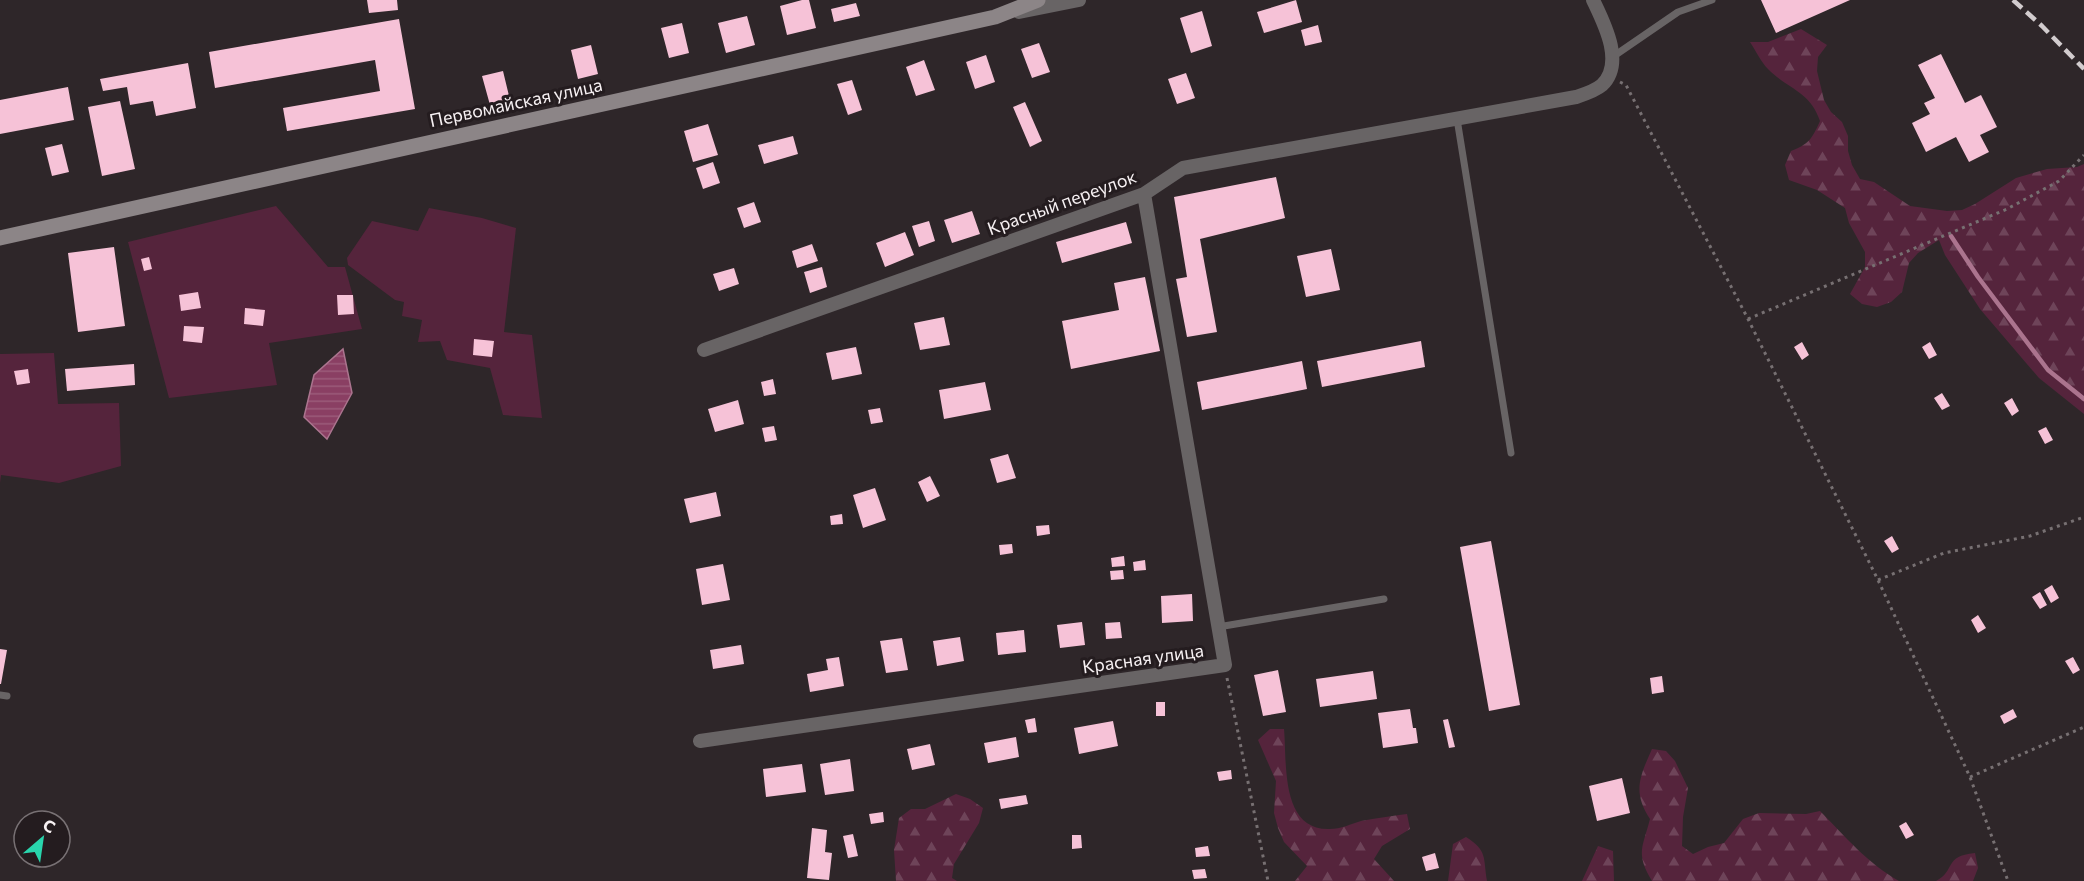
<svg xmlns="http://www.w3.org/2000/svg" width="2084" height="881" font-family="Commissioner,sans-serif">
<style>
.forest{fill:url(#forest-firs)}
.garden{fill:#55243c}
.water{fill:url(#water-rules);stroke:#ab748e;stroke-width:1.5}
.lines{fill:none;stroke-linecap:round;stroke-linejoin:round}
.stream{stroke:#ab748e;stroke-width:4.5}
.building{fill:#f6c2d7}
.path{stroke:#777072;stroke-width:3;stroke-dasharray:3 4.5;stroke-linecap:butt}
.lane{stroke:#686465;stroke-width:7}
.street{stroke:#686465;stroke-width:14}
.secondary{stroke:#8c8587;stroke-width:15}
.rail{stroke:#d2ccce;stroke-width:4.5;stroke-dasharray:12 6;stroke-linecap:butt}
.labels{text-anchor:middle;stroke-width:6;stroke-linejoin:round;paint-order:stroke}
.street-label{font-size:18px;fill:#f7f1f3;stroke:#241c1f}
</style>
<defs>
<pattern id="forest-firs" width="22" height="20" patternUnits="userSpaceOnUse" patternTransform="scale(1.5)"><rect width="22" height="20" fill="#55243c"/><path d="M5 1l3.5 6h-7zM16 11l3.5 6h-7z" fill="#6e4459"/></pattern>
<pattern id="water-rules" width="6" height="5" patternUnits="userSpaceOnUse" patternTransform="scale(1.5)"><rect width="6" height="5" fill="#8a3f63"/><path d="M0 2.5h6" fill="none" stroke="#9b5b7a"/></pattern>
</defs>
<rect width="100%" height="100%" fill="#2e2629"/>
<path class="forest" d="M1801 29 1827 45 1818 57 1817 71 1824 100 1831 112 1842 122 1848 136V151L1852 165 1860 179 1874 182 1910 206 1947 211 1962 210 1975 204 2016 178 2047 169 2077 167 2084 164V414L2039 378 1980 309 1945 255 1939 240 1918 253 1909 263 1902 292 1891 302 1877 307 1862 304 1850 294 1865 267V252L1849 223 1845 208 1817 190 1789 180 1785 165 1791 151C1809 144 1812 139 1820 121 1810 91 1789 90 1768 69 1761 62 1756 51 1750 42H1768Z
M1270 729H1284C1287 762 1280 831 1330 829 1341 829 1351 824 1361 821 1376 818 1392 816 1407 814L1410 829 1382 846 1374 859 1394 881H1295L1307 866 1284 842 1278 828 1274 813 1276 781 1258 740Z
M1652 749 1666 751 1675 761 1688 788 1683 817 1682 846 1693 854 1708 847 1724 843 1743 819 1759 813 1806 814 1820 811C1845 836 1867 863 1899 881H1652C1635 853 1643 847 1650 819 1632 792 1640 776 1652 749Z
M956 794 970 799 983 808 979 823 954 864 952 878 957 881H896L894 850 899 818 911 809H925Z
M1466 837C1488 851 1483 858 1487 881H1448L1453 844Z
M1598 846 1613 851 1614 881H1582Z
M1975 853 1978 868 1973 881H1936C1956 871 1943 856 1975 853Z"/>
<path class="garden" d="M276 206 328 267H345L362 329 269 343 277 385 169 398 128 242Z
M429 208 482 218 516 228 504 332 532 335 542 418 503 415 490 368 447 360 440 341 418 342 422 320 402 316 404 302 395 300 348 265 347 258 372 221 418 231Z
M54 353 58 404 119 403 121 466 59 483 1 475 0 483V354Z"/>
<path class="water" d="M343 349 352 393 327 439 304 417 314 375Z"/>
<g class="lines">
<path class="stream" d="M1951 236 1978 277 2048 370 2084 399"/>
</g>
<path class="building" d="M367 0H397L398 10 369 13Z
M802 0H809L816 28 787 35 780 6Z
M1296 0 1302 22 1264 33 1257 12Z
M1761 0H1850L1776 33Z
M856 3 860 16 834 22 831 9Z
M1202 11 1212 46 1191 53 1180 18Z
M747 16 755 45 726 53 718 23Z
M399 19 415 109 287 131 283 108 380 91 375 60 215 88 209 52Z
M682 23 689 53 669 58 661 28Z
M1318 25 1322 42 1305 46 1301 30Z
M1039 43 1050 72 1032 78 1021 49Z
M591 45 598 74 578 79 571 50Z
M1941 54 1965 103 1981 95 1997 127 1980 135 1989 152 1969 162 1956 137 1926 152 1912 123 1930 114 1924 103 1935 98 1918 65Z
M986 55 995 82 975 89 966 62Z
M924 60 935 90 916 96 906 67Z
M188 63 196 108 156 116 153 101 130 105 127 87 103 91 100 79Z
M503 71 510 100 490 105 482 76Z
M1186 73 1195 98 1177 104 1168 79Z
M852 80 862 110 848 115 837 84Z
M68 87 74 120 0 134V100Z
M120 101 135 169 102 176 88 107Z
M1025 102 1042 141 1030 147 1013 107Z
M708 124 718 155 693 162 684 131Z
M793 136 798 154 764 164 758 145Z
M62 144 69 172 52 176 45 148Z
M713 162 720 183 703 189 696 168Z
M1276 177 1285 218 1200 239 1217 332 1187 337 1176 279 1187 277 1174 197Z
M754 202 761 222 744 228 737 208Z
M972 211 980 234 952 243 944 220Z
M929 221 935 241 919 247 912 226Z
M1126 222 1132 243 1062 263 1056 242Z
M905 232 914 255 885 267 876 243Z
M812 244 818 261 797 268 792 251Z
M114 247 125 326 78 332 68 253Z
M1331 249 1340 290 1306 297 1297 256Z
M149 257 152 269 144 271 141 259Z
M822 267 827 287 810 293 804 272Z
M734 268 739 284 719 291 713 274Z
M1145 277 1160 351 1071 369 1062 321 1119 310 1114 283Z
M198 292 201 308 181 311 179 295Z
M337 295H353L354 314 338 315Z
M245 308 265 310 263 326 244 324Z
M944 317 950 345 920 350 914 323Z
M184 326 204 327 202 343 183 341Z
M474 339 494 341 492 357 473 355Z
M1421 341 1425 367 1322 387 1317 361Z
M1802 342 1809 355 1802 360 1794 347Z
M1930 342 1937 355 1929 359 1922 347Z
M856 347 862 374 832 380 826 353Z
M1302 361 1307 389 1202 410 1197 382Z
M134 364 135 385 67 391 65 369Z
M28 369 30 383 17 385 14 371Z
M773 379 776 394 764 396 761 382Z
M985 382 991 410 944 419 939 390Z
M1942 393 1950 406 1942 410 1934 398Z
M2012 398 2019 411 2012 416 2004 403Z
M738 400 744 424 715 432 708 409Z
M880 408 883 422 871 424 868 410Z
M774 426 777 440 765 442 762 428Z
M2046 427 2053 440 2045 444 2038 431Z
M1008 454 1016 478 997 483 990 459Z
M930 476 940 496 927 502 918 482Z
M875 488 886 520 863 528 853 495Z
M716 492 721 516 690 523 684 499Z
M842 514 843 524 831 525 830 516Z
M1049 525 1050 534 1037 536 1036 526Z
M1892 536 1899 549 1892 553 1884 541Z
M1491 541 1520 705 1489 711 1460 547Z
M1012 544 1013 553 1000 555 999 545Z
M1124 556 1125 566 1112 567 1111 558Z
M1145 560 1146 570 1134 571 1133 562Z
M723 564 730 600 702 605 696 569Z
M1123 570 1124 579 1111 580 1110 571Z
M2052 585 2059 598 2051 603 2044 590Z
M2040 592 2047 605 2040 609 2032 597Z
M1192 594 1193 621 1162 623 1161 596Z
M1978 615 1986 628 1978 633 1971 620Z
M1082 622 1085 645 1060 648 1057 625Z
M1120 622 1122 638 1106 639 1105 623Z
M1024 630 1026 652 998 655 996 633Z
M960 637 964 661 937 666 933 641Z
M902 638 908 670 886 673 880 641Z
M741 645 744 664 713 669 710 650Z
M0 649 7 650 1 684H0Z
M839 657 844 686 810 692 807 674 828 670 826 659Z
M2073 657 2080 670 2073 674 2065 661Z
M1278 670 1286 712 1263 716 1254 675Z
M1373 671 1377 699 1320 707 1316 679Z
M1662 676 1664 692 1652 694 1650 678Z
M1156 702H1165V716H1156Z
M1410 709 1413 728H1416L1418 743 1383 748 1378 713Z
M2013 709 2017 717 2004 724 2000 716Z
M1035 718 1037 732 1028 733 1025 720Z
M1448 719 1455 747 1449 748 1443 720Z
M1113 721 1118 746 1079 754 1074 728Z
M1016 737 1019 757 988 763 984 743Z
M930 744 935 765 912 770 907 749Z
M850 759 854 791 825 795 820 764Z
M802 764 806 792 766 797 763 769Z
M1231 770 1232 779 1219 781 1217 772Z
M1622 778 1630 813 1597 821 1589 786Z
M1026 795 1028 804 1001 809 999 799Z
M883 812 884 822 871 824 869 814Z
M1906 822 1914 835 1906 839 1899 826Z
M812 828 827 830 825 852 832 853 829 880 807 878Z
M853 834 858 856 848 858 843 836Z
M1072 835H1081L1082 848 1072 849Z
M1208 846 1210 856 1196 857 1195 848Z
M1435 853 1439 868 1426 871 1422 857Z
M1205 869 1207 878 1194 879 1192 870Z"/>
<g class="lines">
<path class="path" d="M1620 82 1626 85 1748 319 1878 580 1970 777 2008 881
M1748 319 2007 209 2059 181 2084 155
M1878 580 1944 553 2030 536 2084 517
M1227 678 1268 881
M1970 777 2084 727"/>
<path class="lane" d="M1611 58 1678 12 1712 0
M1457 119 1511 453
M1218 627 1384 599
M0 695 7 696"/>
<path class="street" d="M1019 12 1079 0
M704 350 1144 194 1183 168 1576 97C1585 94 1595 91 1602 85 1625 63 1604 23 1593 0
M700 741 1225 665 1144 194"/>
<path class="secondary" d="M0 238 995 17 1038 0"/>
<path class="rail" d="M2013 0 2042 26 2084 69"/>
</g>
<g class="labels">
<g class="street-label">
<text transform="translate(516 103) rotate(-12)" y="6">Первомайская улица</text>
<text transform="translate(1062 203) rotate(-20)" y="6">Красный переулок</text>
<text transform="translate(1143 659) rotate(-8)" y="6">Красная улица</text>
</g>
</g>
<g transform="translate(42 839) rotate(29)"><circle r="28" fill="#241c1f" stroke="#787174" stroke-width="1.5"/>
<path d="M0-4.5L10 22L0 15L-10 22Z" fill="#29d5ad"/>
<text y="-9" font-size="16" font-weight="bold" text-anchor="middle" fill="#f7f1f3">С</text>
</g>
</svg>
